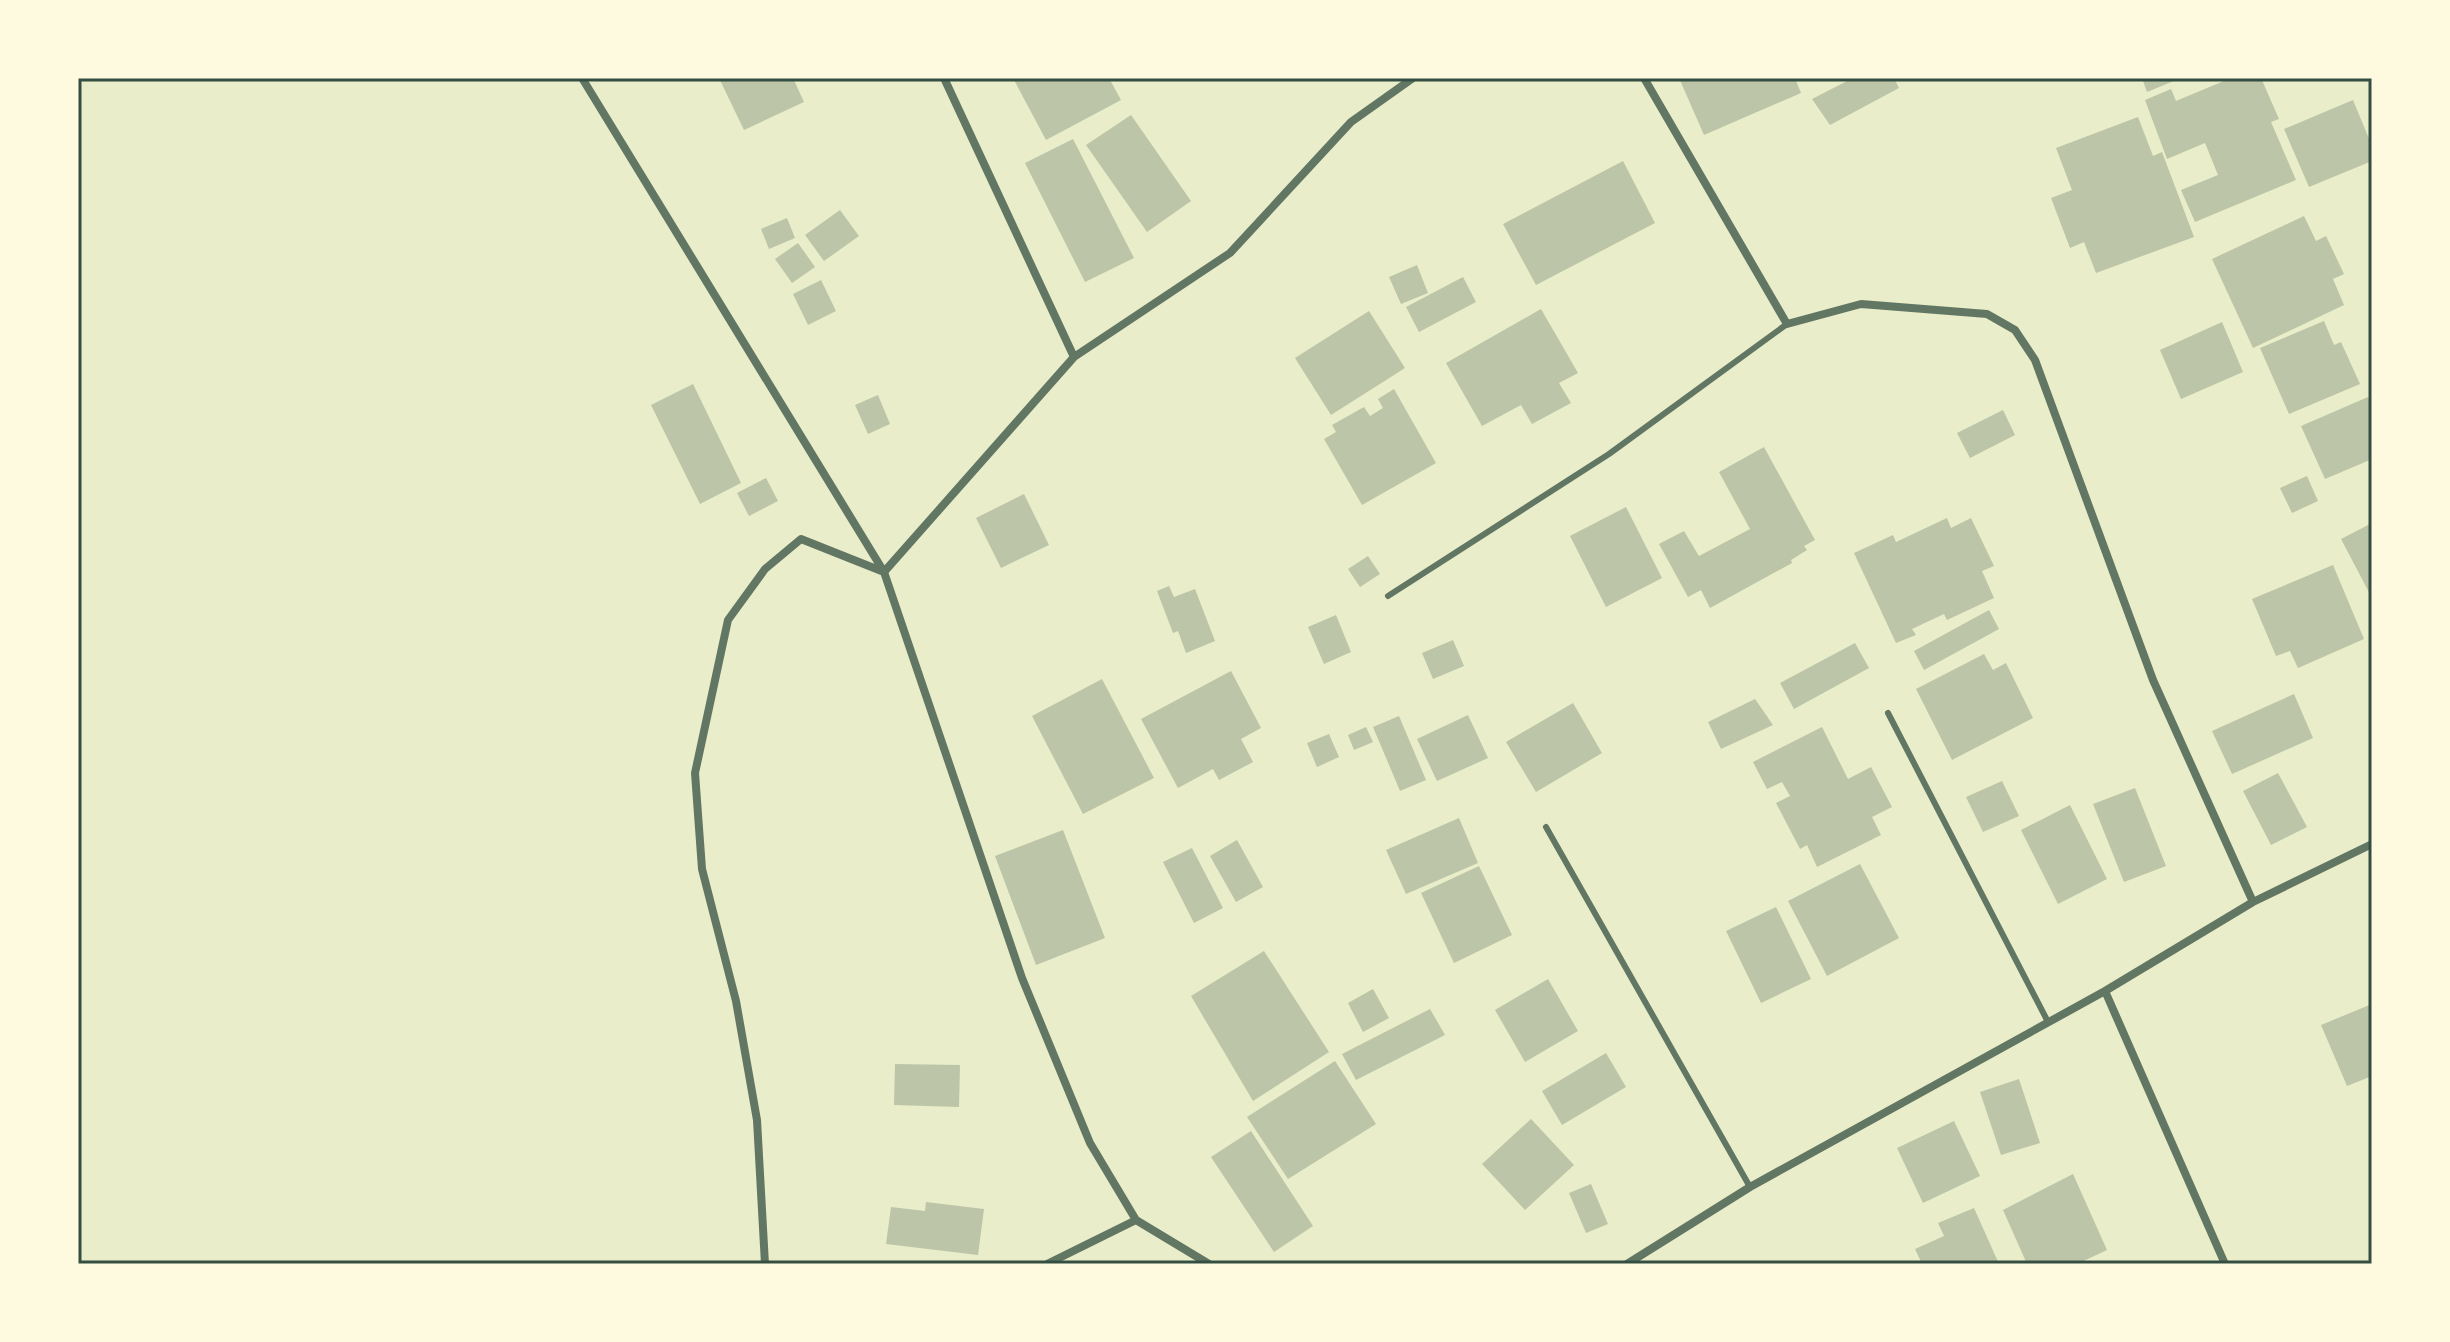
<svg xmlns="http://www.w3.org/2000/svg" width="2450" height="1342" font-family="Spectral,serif">
<style>
.building{fill:#bcc5a7}
.lines{fill:none;stroke-linecap:round;stroke-linejoin:round}
.service{stroke:#617663;stroke-width:6}
.minor{stroke:#617663;stroke-width:8}
.neatline{fill:none;stroke:#344e41;stroke-width:3}
</style>
<rect width="100%" height="100%" fill="#e9edc9"/>
<path class="building" d="M719 78H793L804 102 744 130Z
M1013 78H1109L1121 100 1046 140Z
M1679 78H1795L1801 93 1704 135Z
M1853 78H1894L1899 88 1830 125 1812 99Z
M2142 78H2181L2147 92Z
M2231 78H2261L2279 119 2271 122 2296 180 2195 222 2181 190 2218 175 2205 143 2167 159 2145 100 2171 89 2176 101Z
M2353 100 2372 146V161L2309 187 2284 129Z
M1131 115 1191 201 1147 232 1086 145Z
M2138 117 2153 156 2162 152 2194 237 2096 273 2084 242 2070 248 2051 198 2072 190 2056 148Z
M1073 139 1134 258 1085 282 1025 163Z
M1623 161 1655 223 1536 285 1503 224Z
M840 210 859 236 824 261 805 235Z
M2304 216 2316 241 2326 236 2344 274 2333 279 2344 305 2253 348 2212 259Z
M787 218 795 238 769 249 761 229Z
M798 243 815 267 792 283 775 259Z
M1417 265 1428 293 1401 304 1389 277Z
M1463 277 1476 302 1419 332 1406 307Z
M821 280 836 311 808 325 793 294Z
M1541 309 1578 373 1559 383 1571 403 1532 424 1521 405 1482 426 1446 363Z
M1369 311 1405 368 1331 415 1295 358Z
M2324 321 2334 345 2341 342 2360 384 2289 414 2260 348Z
M2222 322 2243 372 2181 399 2160 350Z
M693 384 741 483 700 504 651 405Z
M1394 389 1436 463 1362 505 1324 439 1336 432 1332 425 1364 407 1370 416 1383 408 1378 399Z
M878 395 890 424 868 434 855 405Z
M2368 397 2372 405V459L2325 479 2301 426Z
M2003 410 2015 435 1970 458 1957 433Z
M1764 447 1815 540 1804 546 1807 550 1791 560 1792 563 1710 608 1701 590 1688 597 1659 544 1684 531 1699 556 1750 529 1719 472Z
M2307 476 2318 501 2292 513 2280 488Z
M766 478 778 501 749 516 737 493Z
M1024 494 1049 545 1001 568 976 518Z
M1626 507 1662 578 1606 607 1570 536Z
M1947 518 1951 528 1971 518 1994 566 1982 571 1994 598 1947 620 1944 614 1912 629 1916 635 1896 643 1854 553 1893 535 1896 542Z
M2372 523V598L2341 539Z
M1368 556 1380 574 1360 587 1348 569Z
M2333 565 2364 639 2298 668 2290 651 2276 656 2252 599Z
M1169 586 1174 597 1195 589 1215 641 1186 653 1178 631 1173 633 1157 591Z
M1989 610 1999 629 1924 670 1914 651Z
M1336 615 1351 652 1324 664 1308 627Z
M1453 640 1464 666 1433 679 1422 653Z
M1855 643 1869 668 1794 709 1780 683Z
M1984 654 1993 670 2006 663 2033 718 1952 760 1916 689Z
M1231 671 1261 728 1241 739 1253 762 1219 780 1213 769 1178 788 1141 719Z
M1102 679 1154 778 1083 814 1032 716Z
M2294 694 2313 738 2232 774 2212 731Z
M1755 699 1773 725 1721 749 1708 722Z
M1573 703 1602 753 1536 792 1506 742Z
M1468 715 1488 758 1437 781 1417 739Z
M1399 716 1426 780 1400 791 1373 727Z
M1366 727 1373 742 1354 750 1348 735Z
M1822 727 1848 779 1871 767 1892 807 1872 817 1881 835 1817 867 1807 845 1800 849 1776 803 1790 796 1782 782 1767 789 1753 762Z
M1329 734 1339 757 1317 767 1307 743Z
M2278 773 2307 827 2271 845 2243 791Z
M2002 781 2019 816 1983 832 1966 797Z
M2135 788 2166 866 2124 882 2093 804Z
M2070 805 2107 879 2058 904 2021 830Z
M1459 818 1478 863 1406 894 1386 850Z
M1063 830 1105 938 1036 965 995 856Z
M1237 840 1263 887 1236 902 1210 856Z
M1192 848 1223 908 1194 923 1163 862Z
M1860 864 1899 938 1827 976 1788 901Z
M1479 866 1512 935 1454 963 1421 893Z
M1776 907 1811 979 1761 1003 1726 931Z
M1264 951 1329 1052 1253 1101 1191 996Z
M1548 979 1578 1031 1525 1062 1495 1010Z
M1373 989 1389 1018 1363 1032 1348 1003Z
M2372 1004V1076L2347 1086 2321 1025Z
M1430 1009 1445 1035 1356 1080 1342 1054Z
M1606 1053 1626 1087 1562 1125 1542 1091Z
M1335 1061 1376 1124 1288 1179 1247 1117Z
M895 1064 960 1065 959 1107 894 1105Z
M2019 1079 2040 1143 2001 1155 1980 1092Z
M1531 1119 1574 1165 1525 1210 1482 1164Z
M1954 1121 1980 1176 1923 1203 1897 1148Z
M1251 1131 1313 1226 1274 1252 1211 1157Z
M2073 1174 2107 1250 2077 1264H2027L2003 1210Z
M1591 1184 1608 1224 1586 1233 1569 1193Z
M926 1202 984 1209 978 1255 886 1244 891 1207 925 1211Z
M1974 1208 1999 1264H1922L1915 1249 1944 1236 1938 1223Z"/>
<g class="lines">
<path class="service" d="M1388 596 1609 454 1787 324
M1888 713 2047 1020
M1546 827 1750 1187"/>
<path class="minor" d="M582 78 884 572 1022 978 1090 1143 1136 1220 1209 1264
M944 78 1074 357
M1644 78 1787 324 1861 304 1987 314 2015 330 2035 360 2153 680 2253 902
M2105 991 2225 1264
M765 1264 757 1120 736 1001 702 869 695 773 728 620 765 569 801 539 884 572 1074 357 1230 253 1351 122 1413 78
M1047 1264 1136 1220
M1627 1264 1750 1187 2105 991 2253 902 2372 844"/>
</g>
<rect width="2450" height="1342" fill="none" stroke="#fefae0" stroke-width="160"/>
<rect x="80" y="80" width="2290" height="1182" class="neatline"/>
</svg>
